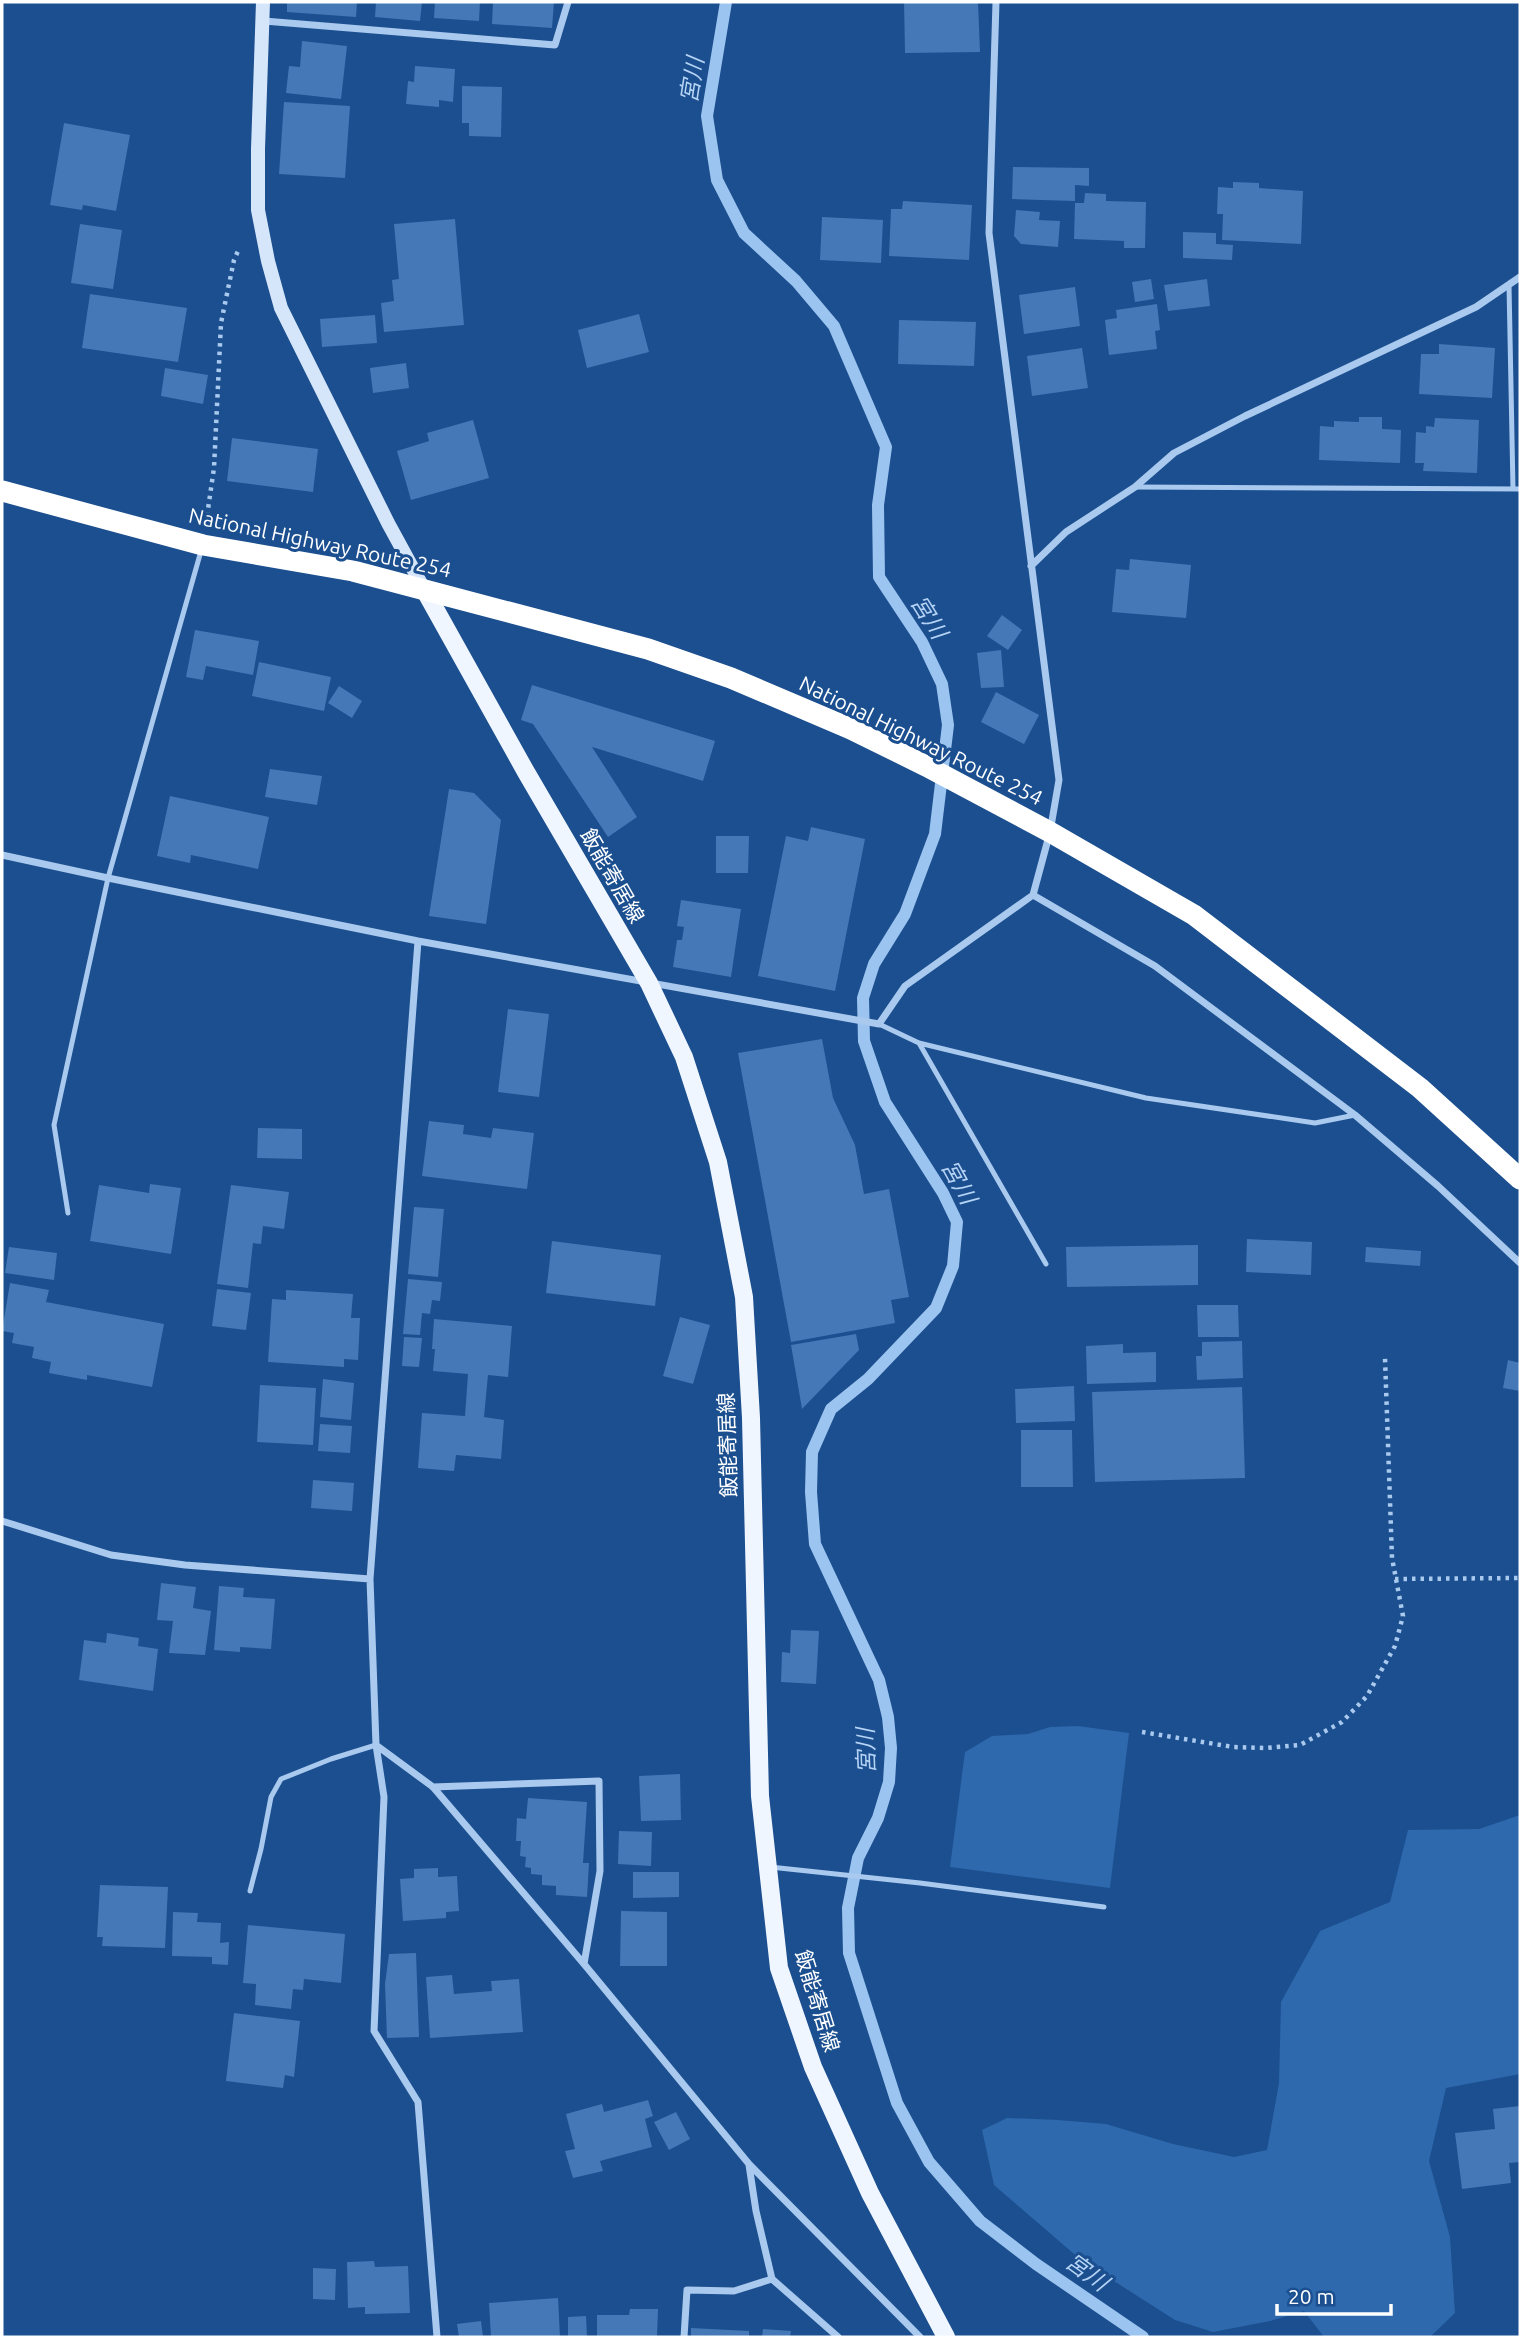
<svg xmlns="http://www.w3.org/2000/svg" width="1522" height="2339" font-family="Ubuntu,'Noto Sans JP',sans-serif">
<style>
.green{fill:#2e69ad}
.lines{fill:none;stroke-linecap:round;stroke-linejoin:round}
.stream{stroke:#9cc4f0;stroke-width:12}
.building{fill:#4478b7}
.path{stroke:#a9c9ee;stroke-width:4.5;stroke-dasharray:3.5 5;stroke-linecap:butt}
.lane{stroke:#a9c9ee;stroke-width:5}
.street{stroke:#a9c9ee;stroke-width:7}
.secondary{stroke:#d6e6fa;stroke-width:14}
.primary{stroke:#f0f6ff;stroke-width:18}
.highway{stroke:#fff;stroke-width:21}
.labels{text-anchor:middle;stroke-width:6;stroke-linejoin:round;paint-order:stroke}
.street-label{font-size:21px;fill:#fff;stroke:#1b4f8f}
.water-label{font-size:23px;font-style:italic;fill:#b5d3f5;stroke:#1b4f8f}
</style>
<rect width="100%" height="100%" fill="#1b4f8f"/>
<path class="green" d="M1078 1726 1129 1733 1110 1888 950 1867 965 1752 992 1736 1028 1734 1050 1727Z
M1520 1815V2074L1446 2088 1429 2161 1450 2237 1455 2313 1430 2337H1324L1304 2311 1270 2321 1213 2332 1175 2320 1081 2260 994 2185 982 2130 1007 2118 1058 2120 1106 2124 1173 2144 1234 2157 1267 2150 1279 2083 1281 2002 1320 1931 1390 1902 1408 1830 1479 1829Z"/>
<g class="lines">
<path class="stream" d="M726 2 707 116 717 180 744 233 796 281 834 326 886 447 878 505 879 577 922 642 942 684 948 725 935 834 905 914 874 964 863 998 864 1041 885 1102 943 1193 957 1222 953 1266 936 1308 868 1379 831 1409 812 1452 811 1492 815 1544 879 1680 888 1717 891 1748 889 1782 878 1818 858 1858 848 1908 849 1953 897 2103 929 2162 980 2221 1036 2264 1143 2337"/>
</g>
<path class="building" d="M287 2H357L356 17 287 12Z
M376 2H422L420 21 375 17Z
M435 2H480L479 21 434 18Z
M493 2H554L552 28 492 24Z
M904 2H978L980 52 905 53Z
M302 41 347 46 341 99 286 93 289 66 300 67Z
M415 66 455 69 453 102 439 100V107L406 104 408 81 414 82Z
M462 86 502 87 501 137 469 136V123H462Z
M284 102 350 106 345 178 279 174Z
M64 123 130 135 116 211 83 205 82 210 50 205Z
M1013 167 1089 168V186L1075 185V201L1012 199Z
M1233 182 1259 183V188L1303 191 1301 244 1222 240 1223 214H1217L1218 187 1233 188Z
M1085 193 1106 194V201L1146 202 1145 248H1124V241L1074 239 1075 203H1084Z
M903 201 972 205 969 260 889 256 891 209H902Z
M1016 210 1040 212 1039 220 1060 221 1058 247 1021 244 1014 236Z
M822 217 883 220 881 263 820 260Z
M455 219 464 325 384 332 381 303 394 301 392 280 399 279 394 224Z
M80 224 122 230 113 289 71 283Z
M1183 232 1216 233V244L1233 245 1232 260 1183 258Z
M1151 279 1154 299 1135 302 1132 282Z
M1207 279 1210 306 1168 311 1164 285Z
M1075 287 1080 326 1024 334 1019 295Z
M90 294 187 308 178 362 82 348Z
M1157 304 1160 330 1155 331 1157 349 1109 355 1105 320 1117 318 1116 310Z
M639 314 649 352 587 368 578 330Z
M375 315 377 343 322 347 320 319Z
M899 320 976 322 974 366 898 364Z
M1439 344 1495 348 1492 398 1419 394 1421 354H1439Z
M1082 348 1088 388 1032 396 1027 356Z
M406 363 409 388 373 393 370 368Z
M165 368 208 375 203 404 161 396Z
M1359 417H1382V429L1401 430 1400 463 1319 460 1320 426 1334 427V421L1359 422Z
M1435 418 1479 420 1477 473 1423 471 1424 463H1415L1416 432 1426 433V426L1434 427Z
M473 420 489 478 411 500 397 451 429 441 427 433Z
M232 438 318 449 313 492 227 481Z
M1130 559 1191 565 1186 618 1112 612 1116 569 1129 570Z
M1002 615 1022 630 1008 650 987 636Z
M195 630 259 641 253 675 206 666 203 680 186 677Z
M1001 650 1004 687 981 688 977 653Z
M259 662 331 677 324 711 252 696Z
M532 685 715 741 703 781 592 747 637 817 608 837 533 724 521 720Z
M339 686 362 701 352 718 328 703Z
M996 692 1039 715 1024 744 981 722Z
M270 769 322 776 317 805 265 797Z
M449 789 474 793 501 820 486 924 429 916Z
M170 796 269 817 258 869 191 855 190 863 157 856Z
M811 827 865 839 835 991 758 976 786 836 808 841Z
M716 836H749L748 873H716Z
M681 900 741 909 731 977 673 967 677 940H682L684 927 677 926Z
M508 1009 549 1014 539 1097 498 1092Z
M822 1039 833 1098 855 1145 864 1194 889 1189 909 1297 891 1300 895 1323 791 1342 738 1053Z
M429 1121 464 1125 463 1134 491 1138 493 1128 534 1133 527 1189 422 1176Z
M258 1128 302 1129V1159L257 1158Z
M150 1184 181 1188 171 1254 90 1241 99 1185 149 1193Z
M231 1185 289 1192 284 1229 263 1226 261 1244 253 1243 248 1288 217 1284Z
M414 1207 444 1209 438 1277 408 1274Z
M1247 1239 1312 1242 1311 1275 1246 1272Z
M552 1241 661 1255 655 1306 546 1293Z
M1198 1245V1285L1067 1287 1066 1247Z
M9 1247 57 1253 54 1280 5 1273Z
M1366 1247 1421 1251 1420 1266 1365 1262Z
M408 1279 442 1282 440 1301 432 1300 430 1314 422 1313 420 1335 403 1334Z
M10 1283 49 1290 46 1302 164 1324 152 1387 87 1375V1380L49 1373 51 1362 32 1358 34 1347 12 1343 14 1333 2 1331Z
M217 1289 251 1293 246 1330 212 1326Z
M286 1290 353 1294 351 1318H360L358 1360 344 1359V1367L268 1362 272 1299 286 1300Z
M1197 1305H1238L1239 1337H1198Z
M680 1317 710 1325 693 1384 663 1376Z
M434 1319 512 1326 508 1377 488 1375 484 1417 504 1420 501 1459 456 1455 454 1471 418 1468 422 1413 465 1416 468 1374 433 1371 435 1349H432Z
M856 1334 859 1350 802 1409 791 1345Z
M404 1337 422 1338 419 1367 402 1366Z
M1242 1341 1243 1378 1197 1380 1196 1356H1202V1342Z
M1123 1344V1353L1156 1352V1382L1087 1384 1086 1346Z
M1508 1360 1520 1363V1391L1503 1388Z
M323 1379 354 1383 351 1420 320 1417Z
M260 1385 316 1388 313 1445 257 1442Z
M1074 1386 1075 1421 1016 1423 1015 1389Z
M1242 1387 1245 1478 1095 1482 1092 1392Z
M320 1424 352 1426 350 1453 318 1451Z
M1021 1430H1072L1073 1487H1021Z
M313 1480 354 1483 352 1511 311 1508Z
M161 1583 196 1587 193 1608 211 1611 205 1655 169 1653 173 1621 157 1620Z
M219 1586 244 1588 243 1597 275 1599 271 1649 240 1647V1652L214 1650Z
M791 1630 819 1631 816 1684 781 1682 782 1652 790 1653Z
M107 1633 139 1638 138 1646 158 1649 153 1691 79 1680 84 1640 106 1643Z
M680 1774 681 1820 641 1821 639 1776Z
M528 1798 587 1802 583 1863H589L587 1897 556 1895V1886L542 1885V1875L531 1874V1868L525 1867 526 1857 520 1856 521 1841H516L517 1818 526 1819Z
M619 1831 652 1832 651 1866 618 1864Z
M438 1868V1877L457 1876 459 1911 446 1912V1918L403 1921 400 1879 414 1878V1869Z
M633 1872H679V1897L633 1898Z
M100 1885 168 1887 165 1948 102 1946 103 1937H97Z
M621 1911 667 1912V1966H620Z
M173 1912 198 1913 197 1922 221 1923 220 1943 229 1942 228 1965 212 1964V1957L172 1956Z
M248 1925 345 1934 341 1983 304 1979 303 1990 293 1989 291 2009 255 2005 256 1984 243 1983Z
M416 1953 419 2037 387 2038 385 1984 389 1954Z
M452 1975 454 1994 492 1991 491 1981 519 1979 523 2032 430 2038 426 1977Z
M234 2013 300 2021 294 2077 285 2075 283 2088 226 2081Z
M648 2100 653 2116 645 2119 652 2147 600 2161 603 2171 573 2178 565 2151 575 2149 566 2114 602 2104 604 2112Z
M1520 2106V2162L1509 2163 1511 2183 1462 2189 1455 2133 1495 2129 1493 2109Z
M676 2112 690 2139 669 2150 654 2122Z
M374 2261 375 2267 408 2266 410 2313 365 2314V2307L348 2308 347 2262Z
M313 2268 336 2269 335 2300 313 2299Z
M558 2298 560 2337H491L489 2303Z
M630 2309H658L657 2337H597V2315H629Z
M586 2316 587 2337H568V2317Z
M481 2321 483 2337H459L457 2324Z
M691 2328 749 2331V2337H691Z
M763 2329 791 2331 790 2337H762Z"/>
<g class="lines">
<path class="path" d="M207 516 214 468 221 323 234 260 238 251
M1395 1579 1520 1578
M1142 1732 1233 1747 1266 1748 1300 1745 1342 1722 1367 1696 1395 1646 1403 1616 1392 1558 1385 1358"/>
<path class="lane" d="M1509 285 1513 489
M1135 487 1520 489
M879 1024 919 1043 1146 1098 1315 1123 1355 1115
M919 1043 1046 1264
M68 1213 54 1125 108 878 201 551
M770 1867 920 1883 1104 1907
M250 1891 261 1849 271 1797 281 1779 331 1759 376 1745"/>
<path class="street" d="M264 21 555 45 568 2
M1031 566 1066 532 1135 487 1174 453 1245 416 1476 307 1520 277
M2 855 108 878 418 941 879 1024 905 986 1033 895 1050 832 1059 780 989 233 996 2
M1033 895 1155 966 1355 1115 1438 1186 1520 1263
M418 941 370 1579 376 1745 433 1787 584 1964 749 2164 920 2337
M2 1521 111 1555 185 1565 370 1579
M376 1745 384 1797 374 2031 418 2102 437 2337
M433 1787 599 1781 600 1871 584 1964
M749 2165 756 2211 772 2279 838 2337
M684 2337 687 2290 734 2291 772 2279"/>
<path class="secondary" d="M263 2 258 149V210L268 261 281 308 388 523 424 589"/>
<path class="primary" d="M424 589 526 772 649 983 684 1057 718 1162 744 1297 751 1418 760 1796 779 1968 813 2067 870 2193 946 2337"/>
<path class="highway" d="M2 491 203 545 353 571 648 649 731 678 851 729 926 766 1050 832 1194 915 1420 1088 1520 1179"/>
</g>
<g class="labels">
<g class="street-label">
<text transform="translate(320 543) rotate(12)" y="7">National Highway Route 254</text>
<text transform="translate(921 741) rotate(26)" y="7">National Highway Route 254</text>
<text transform="translate(612 876) rotate(60)" y="7">飯能寄居線</text>
<text transform="translate(728 1445) rotate(-92)" y="7">飯能寄居線</text>
<text transform="translate(817 2001) rotate(73)" y="7">飯能寄居線</text>
</g>
<g class="water-label">
<text transform="translate(692 80) rotate(-81)" y="8">宮川</text>
<text transform="translate(929 617) rotate(58)" y="8">宮川</text>
<text transform="translate(959 1182) rotate(61)" y="8">宮川</text>
<text transform="translate(866 1751) rotate(-92)" y="8">宮川</text>
<text transform="translate(1087 2272) rotate(36)" y="8">宮川</text>
</g>
</g>
<rect width="1522" height="2339" fill="none" stroke="#ffffff" stroke-width="7"/>
<path d="M1277 2304v10h114v-10" fill="none" stroke="#ffffff" stroke-width="3.5"/>
<text x="1288" y="2304" font-size="21" fill="#ffffff" stroke="#1b4f8f" stroke-width="5" paint-order="stroke">20 m</text>
</svg>
